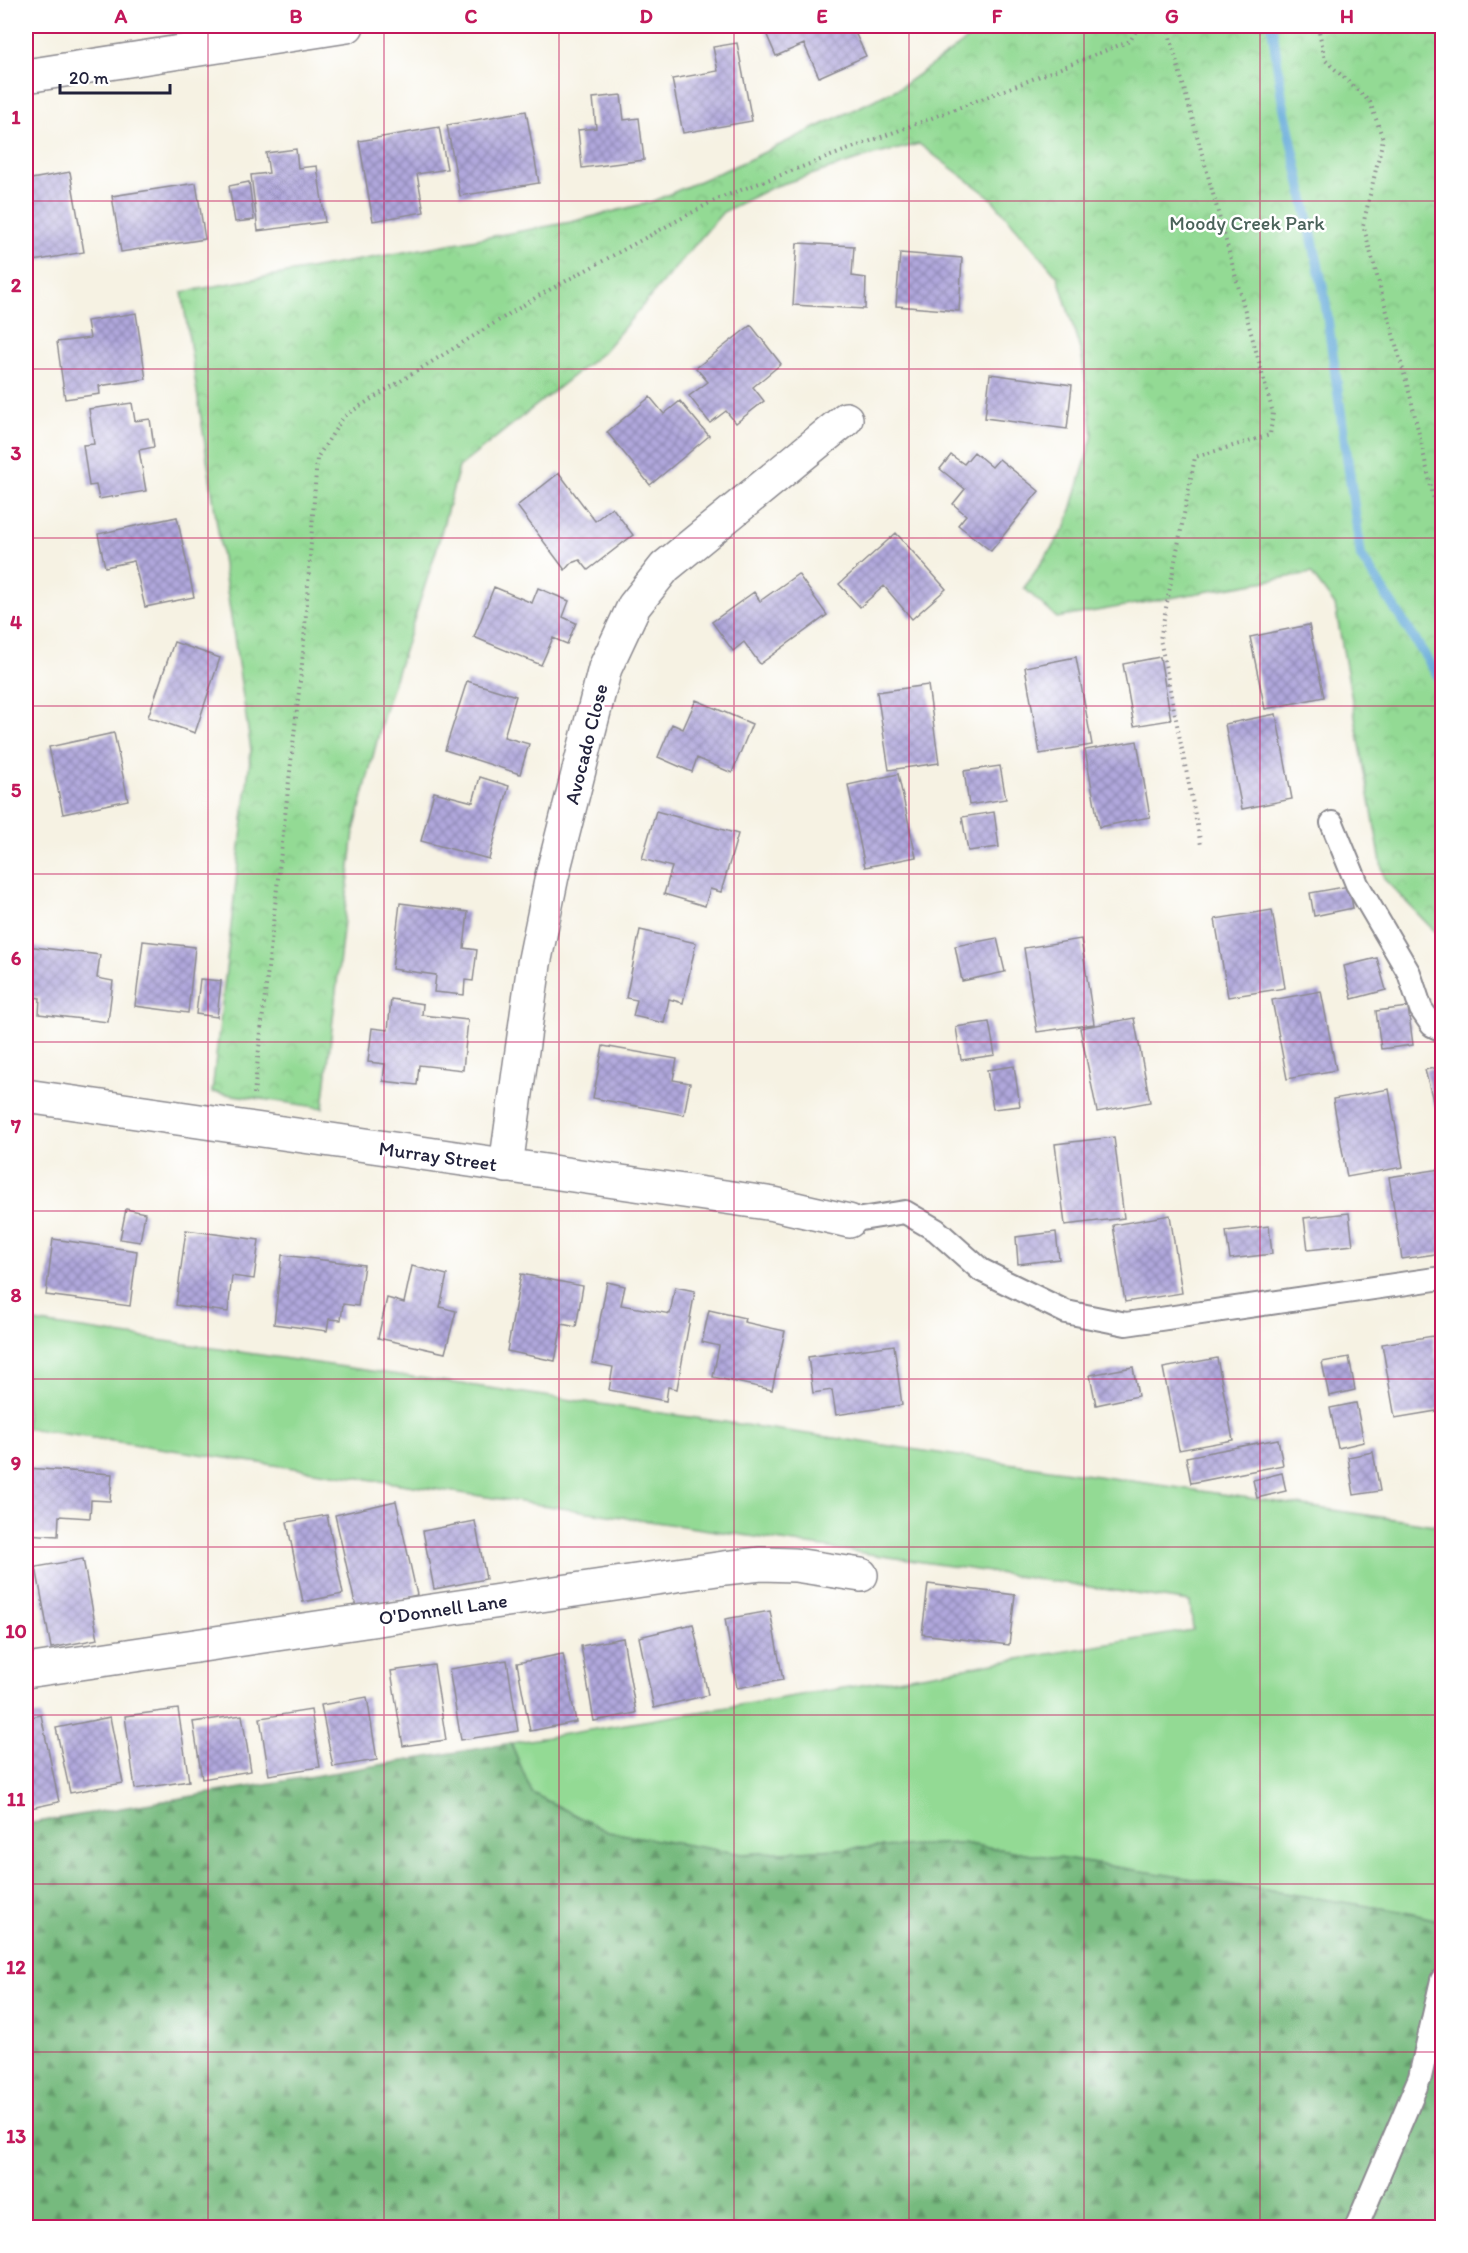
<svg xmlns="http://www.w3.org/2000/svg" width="1468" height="2253" font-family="Itim,sans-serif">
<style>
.green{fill:#93da94;stroke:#5a7e68;stroke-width:1.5}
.forest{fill:url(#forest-firs);stroke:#4c6e5c;stroke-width:1.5}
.park{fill:url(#park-crowns);stroke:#5a7e68;stroke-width:1.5}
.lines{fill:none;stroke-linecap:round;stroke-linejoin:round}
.stream{stroke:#61a8d8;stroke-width:10}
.building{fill:url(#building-cross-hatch)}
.service-casing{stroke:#8c8a8f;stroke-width:26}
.minor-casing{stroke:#8c8a8f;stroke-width:36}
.path{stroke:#8c8a8f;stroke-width:4;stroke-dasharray:1.5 4.5;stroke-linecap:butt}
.service{stroke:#fff;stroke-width:22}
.minor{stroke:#fff;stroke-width:33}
.grid{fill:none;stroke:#c2185b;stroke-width:1.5;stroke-opacity:0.55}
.labels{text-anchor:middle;stroke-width:5;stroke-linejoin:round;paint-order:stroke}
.park-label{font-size:20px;fill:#4a625a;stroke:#fff}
.street-label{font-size:20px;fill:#22223b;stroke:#fff}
.neatline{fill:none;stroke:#c2185b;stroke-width:2}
.grid-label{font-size:20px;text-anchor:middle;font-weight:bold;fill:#c2185b}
</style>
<defs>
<pattern id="forest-firs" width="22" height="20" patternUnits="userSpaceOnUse" patternTransform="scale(1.5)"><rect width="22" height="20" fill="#76ba7e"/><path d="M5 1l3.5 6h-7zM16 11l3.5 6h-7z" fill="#609768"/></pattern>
<pattern id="park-crowns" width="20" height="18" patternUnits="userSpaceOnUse" patternTransform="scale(1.5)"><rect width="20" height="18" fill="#93da94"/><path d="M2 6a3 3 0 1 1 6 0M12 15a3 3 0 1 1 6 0" fill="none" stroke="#7ebb80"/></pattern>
<pattern id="building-cross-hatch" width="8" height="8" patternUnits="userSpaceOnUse" patternTransform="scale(1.5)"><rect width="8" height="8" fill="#b0a7dc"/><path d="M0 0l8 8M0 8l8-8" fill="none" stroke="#8f88b4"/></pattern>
</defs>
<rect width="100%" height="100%" fill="#fff"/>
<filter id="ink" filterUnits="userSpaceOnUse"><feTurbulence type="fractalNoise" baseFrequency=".0167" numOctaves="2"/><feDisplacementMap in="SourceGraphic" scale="12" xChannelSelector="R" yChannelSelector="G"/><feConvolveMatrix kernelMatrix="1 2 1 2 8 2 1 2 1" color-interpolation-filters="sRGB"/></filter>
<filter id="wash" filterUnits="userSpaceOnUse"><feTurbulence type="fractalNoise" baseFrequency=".008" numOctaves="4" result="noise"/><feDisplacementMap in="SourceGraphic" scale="24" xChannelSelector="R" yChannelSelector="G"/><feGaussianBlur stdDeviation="1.35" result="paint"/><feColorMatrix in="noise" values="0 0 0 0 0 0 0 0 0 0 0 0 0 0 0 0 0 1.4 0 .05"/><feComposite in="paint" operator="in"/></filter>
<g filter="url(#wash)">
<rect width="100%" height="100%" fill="#f6f2e3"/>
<path class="green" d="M27 1321 1442 1526V1921L1400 1911 961 1843 742 1854 608 1832 532 1793 511 1743 1193 1630 1190 1602 26 1428V1322Z"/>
<path class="forest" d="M511 1743 532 1793 608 1832 742 1854 961 1843 1400 1911 1442 1921V2227L26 2228V1824Z"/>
<path class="park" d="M977 26H1442V939L1384 879 1335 605 1311 573 1057 618 1024 588 1066 527 1093 435 1082 356 1058 277 990 197 919 144 870 156 773 187 723 212 603 352 459 467 436 551 384 713 354 831 323 1108 212 1092 251 750 182 292 571 222 651 202 746 161 899 88 964 42Z"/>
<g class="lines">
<path class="stream" d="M1272 26 1282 98 1324 293 1361 556 1442 682"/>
</g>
<g id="blocks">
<path class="building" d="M763 26H852L866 56 819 77 804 44 776 56Z
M737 43 752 121 683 133 672 79 718 71 713 47Z
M621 95 624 120 639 118 644 160 582 168 578 130 596 128 593 98Z
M526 111 539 183 460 196 447 125Z
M439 127 447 169 417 174 424 212 373 221 359 141Z
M296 149 298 168 317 166 325 222 258 231 251 175 269 173 266 153Z
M70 172 84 252 34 261 26 214V180Z
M249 182 254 220 235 222 229 186Z
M196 183 205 239 121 252 112 196Z
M797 243 854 246 852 276 866 278 865 309 793 305Z
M900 253 962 258 959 311 896 306Z
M136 313 146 379 99 386 100 394 65 399 57 342 90 338 87 321Z
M751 325 781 364 753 387 764 401 736 423 726 411 710 423 689 396 708 382 696 368Z
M990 374 1072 385 1067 429 985 418Z
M650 397 664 414 680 401 709 436 650 485 607 432Z
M132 403 135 421 150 419 154 447 139 450 146 491 99 499 96 485 89 486 83 445 94 444 89 409Z
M974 452 992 467 999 459 1039 491 991 551 958 525 966 515 953 504 965 489 940 469 951 455 964 464Z
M559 473 595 521 612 507 633 535 588 570 580 560 571 563 565 570 517 506Z
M177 517 194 597 145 607 134 561 105 567 98 534Z
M896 533 946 589 912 619 884 586 860 607 839 584Z
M798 574 827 615 760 664 744 642 733 651 712 622 754 592 760 601Z
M494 587 532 603 538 588 569 601 563 617 576 623 567 644 553 638 541 665 474 637Z
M1309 625 1324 697 1265 709 1250 637Z
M174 642 220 658 195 733 148 717Z
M1076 657 1092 745 1040 754 1025 667Z
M1160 657 1171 720 1134 726 1123 664Z
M467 681 516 696 504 737 529 744 520 774 445 750Z
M928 685 939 763 889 770 877 692Z
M696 700 752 724 732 773 697 758 692 772 658 757 672 724 683 729Z
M1276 714 1292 799 1242 809 1225 724Z
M114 733 128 800 63 814 49 747Z
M1137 741 1150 817 1099 827 1085 750Z
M1000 766 1006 799 969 805 964 771Z
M898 774 916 857 865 867 848 785Z
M480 777 509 786 489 859 421 841 434 792 473 802Z
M656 811 738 834 721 892 710 889 705 906 664 894 672 867 642 859Z
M994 812 999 847 968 851 962 817Z
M1349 886 1353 908 1314 916 1310 893Z
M400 903 468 912 464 948 477 950 473 981 465 980 464 995 434 992 436 975 392 969Z
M1272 910 1285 988 1228 997 1215 919Z
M640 930 696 943 683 1003 669 999 664 1023 633 1016 637 1000 626 998Z
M997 938 1005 972 962 981 955 946Z
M1081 939 1094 1024 1037 1032 1024 948Z
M143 941 195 947 188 1013 135 1006Z
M26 946 100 955 97 978 113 981 108 1022 39 1014 40 998 26 996Z
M1377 958 1386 990 1352 999 1344 966Z
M200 979 221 981 217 1017 196 1014Z
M1321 991 1336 1070 1287 1079 1272 1000Z
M391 999 423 1004 422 1015 468 1020 463 1070 419 1065 417 1085 383 1081 385 1064 368 1062 372 1028 388 1030Z
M1408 1007 1413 1045 1381 1049 1376 1011Z
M1134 1018 1150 1102 1097 1112 1080 1028Z
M989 1022 995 1055 961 1060 956 1027Z
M603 1046 677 1059 673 1080 690 1083 684 1115 593 1098Z
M1014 1066 1020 1106 993 1109 987 1070Z
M1442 1066V1106L1435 1108 1425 1070Z
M1389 1089 1403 1167 1347 1177 1333 1099Z
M1114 1137 1124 1218 1065 1225 1055 1144Z
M1441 1169 1442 1253 1402 1259 1389 1177Z
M126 1209 145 1213 140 1242 120 1239Z
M1349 1213 1353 1245 1308 1250 1304 1218Z
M1170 1215 1182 1293 1125 1302 1113 1225Z
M1269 1226 1272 1254 1230 1259 1226 1231Z
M186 1230 259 1240 254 1279 232 1276 228 1312 176 1305Z
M1056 1232 1059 1259 1018 1264 1016 1237Z
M53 1239 137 1251 130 1306 46 1295Z
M282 1255 364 1265 358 1306 343 1304 341 1320 329 1319 327 1331 274 1324Z
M412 1266 447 1275 440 1307 456 1311 445 1353 378 1338 387 1298 404 1303Z
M521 1274 583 1286 576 1327 562 1324 555 1361 507 1351Z
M607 1282 625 1286 621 1305 670 1314 675 1287 695 1291 677 1389 668 1387 666 1401 609 1390 613 1367 592 1363Z
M709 1310 745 1318 744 1322 785 1331 772 1390 713 1377 719 1346 702 1342Z
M1433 1336 1442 1389V1410L1395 1418 1382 1344Z
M894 1345 902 1405 836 1415 832 1390 813 1393 808 1357Z
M1349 1357 1355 1390 1329 1396 1322 1362Z
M1217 1358 1233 1440 1179 1450 1163 1368Z
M1133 1367 1138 1396 1096 1405 1090 1375Z
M1356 1403 1364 1442 1338 1448 1330 1408Z
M1278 1439 1283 1465 1191 1483 1186 1457Z
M1373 1452 1380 1491 1354 1495 1348 1457Z
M27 1468 112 1474 110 1501 91 1500 90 1518 59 1516 58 1536 26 1534Z
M1282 1473 1286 1491 1257 1498 1253 1480Z
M396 1501 417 1595 356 1608 335 1515Z
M327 1515 343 1594 303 1602 287 1522Z
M475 1521 486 1579 434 1589 423 1531Z
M83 1559 98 1639 51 1648 36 1567Z
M928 1584 1015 1595 1009 1645 922 1634Z
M770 1611 783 1680 737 1688 725 1619Z
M693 1624 708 1695 654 1708 639 1637Z
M623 1638 636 1713 594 1721 581 1646Z
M563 1654 576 1722 530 1731 517 1663Z
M507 1660 518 1731 461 1740 449 1669Z
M434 1665 446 1740 403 1746 391 1671Z
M367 1697 377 1760 333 1767 321 1705Z
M178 1709 189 1781 135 1789 125 1716Z
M311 1710 320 1767 269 1775 260 1718Z
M41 1715 59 1802 26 1809V1718Z
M242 1715 251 1771 202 1779 193 1722Z
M110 1717 123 1783 70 1793 56 1728Z"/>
</g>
</g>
<g filter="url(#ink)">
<use href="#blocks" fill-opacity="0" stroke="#8c8a8f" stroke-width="1.5"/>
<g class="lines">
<g class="service-casing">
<path id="service" d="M1332 823 1357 884 1409 973 1421 1009 1432 1025 1442 1030
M849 1221 905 1212 936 1230 981 1270 1005 1282 1066 1312 1126 1324 1442 1278
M1356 2228 1420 2077 1442 1980"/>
</g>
<g class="minor-casing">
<path id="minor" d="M26 76 347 26
M26 1096 774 1204 849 1221
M506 1166 534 964 552 876 605 668 634 606 665 567 846 419
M26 1671 724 1568 761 1564 795 1565 861 1575"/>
</g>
<path class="path" d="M1167 26 1273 413 1270 435 1195 457 1160 639 1201 845
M1318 26 1325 60 1370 102 1383 139 1363 225 1411 399 1442 535
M254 1094 303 655 317 458 344 416 540 295 717 199 966 105 1130 41 1139 26"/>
<use href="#service" class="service"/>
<use href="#minor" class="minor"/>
</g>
</g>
<path class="grid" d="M208 26V2228M384 26V2228M559 26V2228M734 26V2228M909 26V2228M1084 26V2228M1260 26V2228M26 201H1442M26 369H1442M26 538H1442M26 706H1442M26 874H1442M26 1042H1442M26 1211H1442M26 1379H1442M26 1547H1442M26 1715H1442M26 1884H1442M26 2052H1442"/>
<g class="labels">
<g class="park-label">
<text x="1247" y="230">Moody Creek Park</text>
</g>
<g class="street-label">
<text transform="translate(586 744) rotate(-76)" y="7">Avocado Close</text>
<text transform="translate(438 1156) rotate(8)" y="7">Murray Street</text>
<text transform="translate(443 1609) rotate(-8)" y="7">O'Donnell Lane</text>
</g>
</g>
<rect width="1468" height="2253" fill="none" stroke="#fff" stroke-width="66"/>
<path d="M60 84v9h110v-9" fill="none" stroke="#22223b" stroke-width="3"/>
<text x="69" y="84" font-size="18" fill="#22223b" stroke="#ffffff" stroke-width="4.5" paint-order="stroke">20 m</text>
<rect x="33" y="33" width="1402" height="2187" class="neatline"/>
<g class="grid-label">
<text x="121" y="23">A</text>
<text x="296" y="23">B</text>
<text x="471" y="23">C</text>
<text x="646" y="23">D</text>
<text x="822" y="23">E</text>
<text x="997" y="23">F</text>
<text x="1172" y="23">G</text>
<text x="1347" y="23">H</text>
<text x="16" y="124">1</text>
<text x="16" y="292">2</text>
<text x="16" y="460">3</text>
<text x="16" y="629">4</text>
<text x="16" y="797">5</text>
<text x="16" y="965">6</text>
<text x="16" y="1133">7</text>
<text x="16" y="1302">8</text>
<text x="16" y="1470">9</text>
<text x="16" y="1638">10</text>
<text x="16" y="1806">11</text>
<text x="16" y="1974">12</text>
<text x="16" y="2143">13</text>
</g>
</svg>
